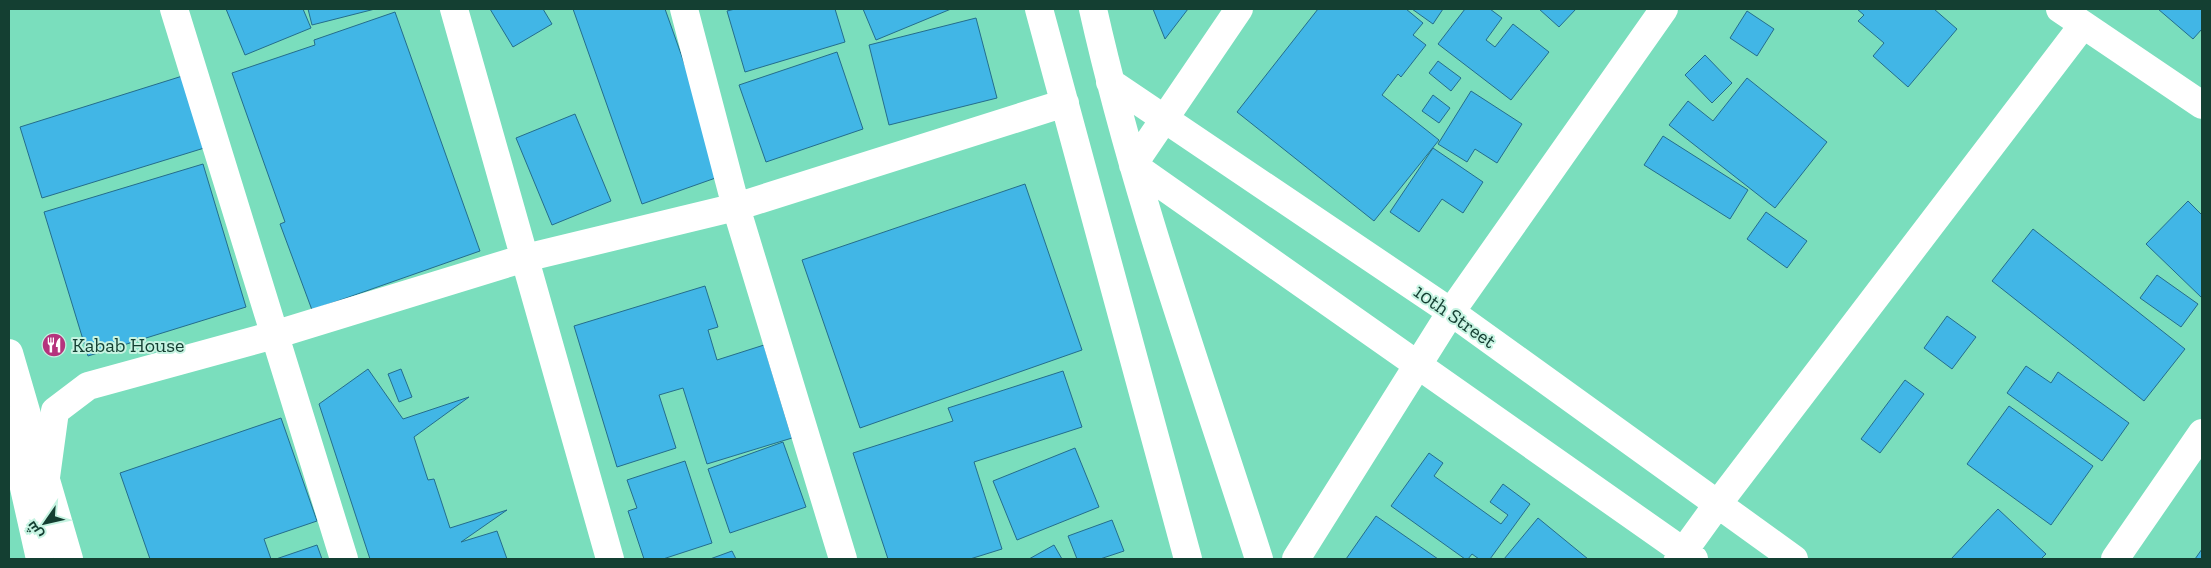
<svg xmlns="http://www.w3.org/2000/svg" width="2211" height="568" font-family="'Zilla Slab',Cairo,serif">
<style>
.building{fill:#41b6e6;stroke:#246d8c}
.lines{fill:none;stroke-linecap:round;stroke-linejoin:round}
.minor{stroke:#fff;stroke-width:28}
.major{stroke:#fff;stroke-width:28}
.labels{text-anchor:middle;stroke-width:4;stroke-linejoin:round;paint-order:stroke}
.street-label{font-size:20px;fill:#143f32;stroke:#c6f4e2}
.poi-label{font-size:20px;fill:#143f32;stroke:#c6f4e2;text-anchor:start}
</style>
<rect width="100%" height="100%" fill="#7adebd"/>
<path class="building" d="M226 9H303L311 28 245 55Z
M308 9H375L312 25Z
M490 9H543L552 24 513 47Z
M573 9H665L724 175 642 204Z
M735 9H835L845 42 745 72 727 11Z
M863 9H951L876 40Z
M1153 9H1188L1165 39Z
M1318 9H1406L1423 23 1413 35 1426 45 1401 77 1398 74 1382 95 1439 140 1374 221 1237 112Z
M1412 9H1443L1433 24Z
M1465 9H1490L1502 18 1486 40 1495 47 1513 24 1549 52 1511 100 1438 44Z
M1539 9H1576L1559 27Z
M1857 9H1934L1957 29 1908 87 1873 56 1884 43 1858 21 1864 15Z
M2158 9H2202V29L2193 39Z
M1747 11 1774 29 1757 56 1730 38Z
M395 12 480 251 312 310 280 224 285 222 232 73 315 45 314 40Z
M976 18 997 98 889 125 869 45Z
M837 52 863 129 766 162 739 85Z
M1705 55 1732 83 1712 103 1685 75Z
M1438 61 1461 78 1451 91 1429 73Z
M192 73 214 145 42 198 20 127Z
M1747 78 1827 142 1775 208 1669 125 1688 101 1713 121Z
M1471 91 1522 124 1497 163 1475 149 1467 162 1438 144Z
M1433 95 1450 108 1439 123 1422 111Z
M575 114 611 201 552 225 516 138Z
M1663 136 1748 190 1730 219 1644 165Z
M1433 148 1483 182 1463 213 1442 199 1419 232 1390 212Z
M203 164 246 307 88 356 44 212Z
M1025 184 1082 350 860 428 802 260Z
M2188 201 2202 215V298L2146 244Z
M1766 212 1807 241 1787 268 1747 239Z
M2033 229 2185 349 2144 401 1992 281Z
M2157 275 2198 304 2181 327 2140 298Z
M705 286 718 327 708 330 717 360 764 345 792 438 707 464 683 388 659 395 676 448 617 467 574 326Z
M1947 316 1976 337 1952 369 1924 348Z
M2026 366 2051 383 2058 372 2129 423 2102 461 2007 393Z
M368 369 403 419 469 397 414 437 428 480 434 479 450 528 507 510 461 542 497 531 507 559H370L319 404Z
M401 369 412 397 399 402 388 374Z
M1063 371 1082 427 974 462 1002 549 970 559H888L853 453 953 421 948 408Z
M1905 380 1924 394 1880 453 1861 439Z
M2009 406 2093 466 2051 525 1967 464Z
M281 418 317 521 264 539 271 559H150L120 473Z
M783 442 806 507 730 533 708 469Z
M1075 448 1099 507 1017 540 993 481Z
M1429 453 1443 463 1434 476 1501 524 1508 515 1490 502 1503 484 1530 504 1490 559H1479L1472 554 1468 559H1465L1391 506Z
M685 461 712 543 663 559H644L628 511 637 508 627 480Z
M1998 509 2046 554 2041 559H1951Z
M1376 516 1438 559H1346Z
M1538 518 1588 559H1504Z
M1112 520 1124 551 1100 559H1077L1068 536Z
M317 545 322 559H276Z
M1054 545 1062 559H1029Z
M2202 549V559H2195Z
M732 551 736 559H710Z"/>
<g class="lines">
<path class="minor" d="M174 9 344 559
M454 9 610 559
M684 9 736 207 843 559
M1039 9 1188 559
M1093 9C1135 196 1201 377 1259 559
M2060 9 2202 105
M1110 82 1451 312 1794 559
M1133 165 1694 559
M1133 165 1239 9
M46 477 55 411 88 386 274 335 525 258 736 207 1065 103
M1296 559 1451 312 1664 9
M1678 559 1717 505 2083 25
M2115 559 2202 433"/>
<path class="major" d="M9 353 69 559
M9 421 40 559"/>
</g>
<defs>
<g id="restaurant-disc" transform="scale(1.25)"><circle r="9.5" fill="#b5337d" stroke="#c6f4e2"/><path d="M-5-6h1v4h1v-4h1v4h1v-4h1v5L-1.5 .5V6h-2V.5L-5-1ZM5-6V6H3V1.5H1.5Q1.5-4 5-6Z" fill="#fff"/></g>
</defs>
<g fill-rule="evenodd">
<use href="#restaurant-disc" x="54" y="345"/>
</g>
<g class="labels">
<g class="street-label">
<text transform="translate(1455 316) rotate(35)" y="7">10th Street</text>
</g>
<g class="poi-label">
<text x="72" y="352">Kabab House</text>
</g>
</g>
<rect width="2211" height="568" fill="none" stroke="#143f32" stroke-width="20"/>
<g transform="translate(45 523) rotate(236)" stroke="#c6f4e2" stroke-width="4" paint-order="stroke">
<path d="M0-4L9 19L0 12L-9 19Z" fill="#143f32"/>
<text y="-8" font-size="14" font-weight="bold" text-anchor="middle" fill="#143f32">ش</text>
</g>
</svg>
